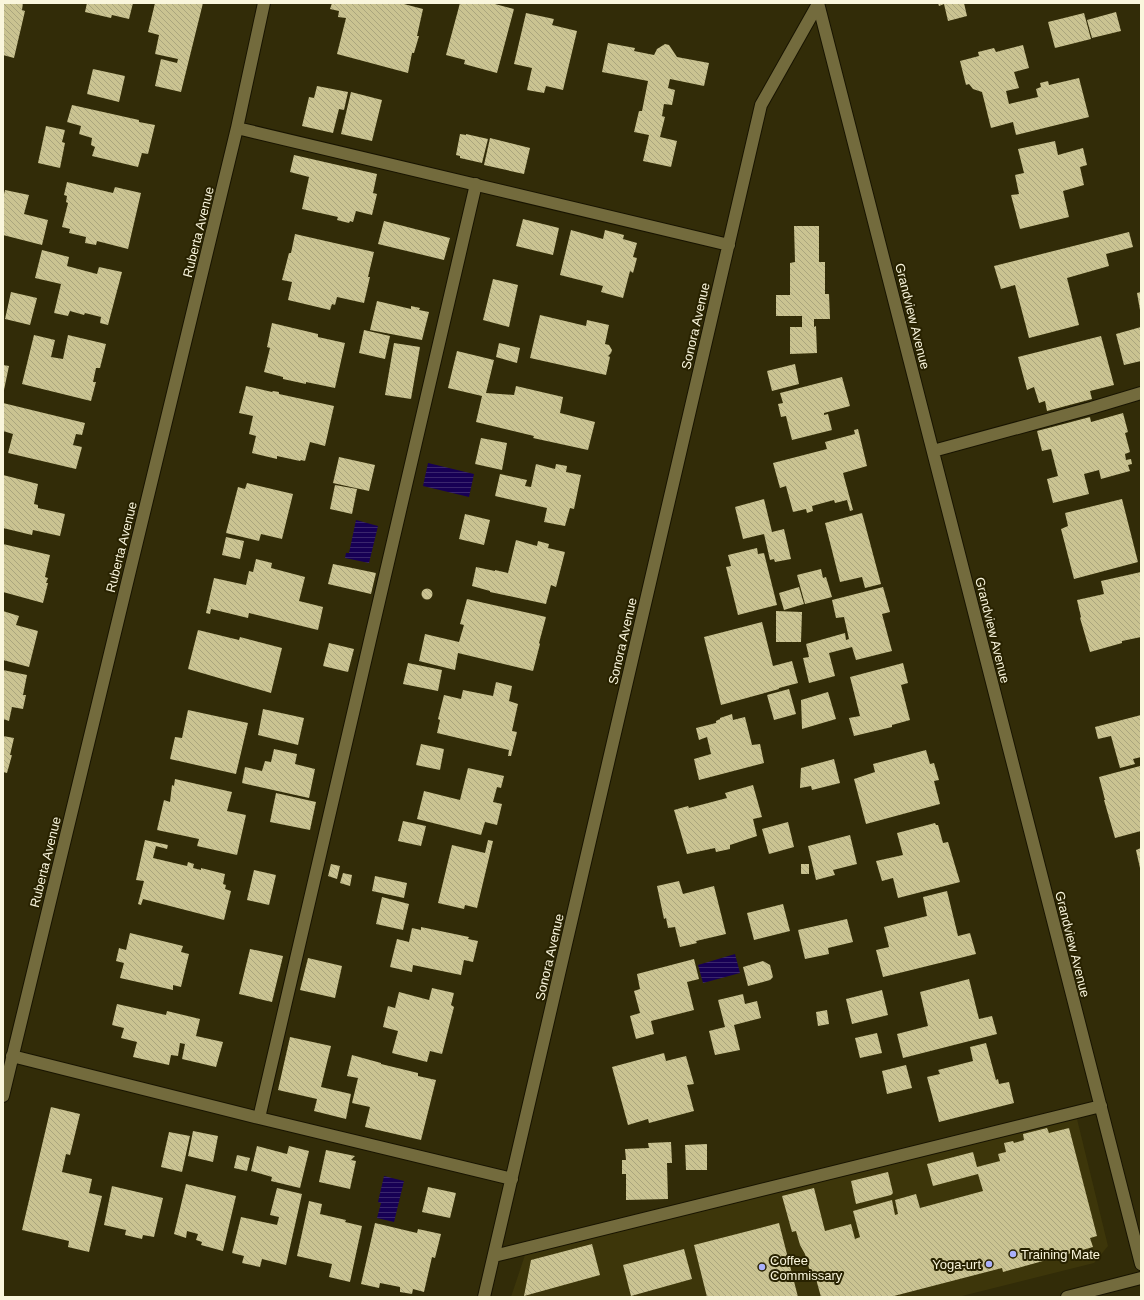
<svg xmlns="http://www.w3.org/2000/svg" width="1144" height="1300" font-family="Helvetica,sans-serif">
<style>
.built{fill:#3d360a}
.water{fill:url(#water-rules)}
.building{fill:url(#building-back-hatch)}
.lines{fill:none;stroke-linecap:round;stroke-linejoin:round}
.minor-casing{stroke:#181400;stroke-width:14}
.minor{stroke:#736b3d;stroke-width:12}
.poi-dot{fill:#aab0fb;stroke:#282200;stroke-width:1.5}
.labels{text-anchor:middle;stroke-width:4;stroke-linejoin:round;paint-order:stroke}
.street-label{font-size:13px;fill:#faf6dd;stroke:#282200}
.poi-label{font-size:13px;fill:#faf6dd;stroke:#282200;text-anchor:start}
</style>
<defs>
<pattern id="water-rules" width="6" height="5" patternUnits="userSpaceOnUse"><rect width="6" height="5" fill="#170055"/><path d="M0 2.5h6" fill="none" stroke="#3a266d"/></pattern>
<pattern id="building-back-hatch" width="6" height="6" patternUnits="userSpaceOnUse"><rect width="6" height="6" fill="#cac391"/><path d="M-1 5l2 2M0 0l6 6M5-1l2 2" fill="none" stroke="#aaa57d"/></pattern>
</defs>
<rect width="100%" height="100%" fill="#322c08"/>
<path class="built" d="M1077 1119 1108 1246 1094 1263 958 1297H511L525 1255Z"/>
<path class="water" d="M428 463 474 474 469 497 423 486Z
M356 520 378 526 369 563 345 558 346 553H349Z
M735 954 740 973 703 983 698 965Z
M384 1176 404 1181 394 1222 377 1218 381 1203 378 1202Z"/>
<path class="building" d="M3 3H23L22 10 25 11 14 58 3 55Z
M87 3H133L129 19 112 15 111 18 85 12Z
M155 3H203L181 92 155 86 161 59 177 63 178 59 155 54 159 35 148 32Z
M332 3H400L423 9 417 36H419L414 53H412L408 73 337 54 346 18 338 17 339 11 330 9Z
M460 3H491L514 9 497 73 464 64 465 60 446 55Z
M938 3H964L967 16 948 21 944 4 939 6Z
M1116 12 1121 31 1092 38 1087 20Z
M526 13 554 19 552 25 577 31 563 90 546 86 544 93 527 90 532 68 514 64Z
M1084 13 1091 39 1055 48 1048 22Z
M608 43 635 48 634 51 654 55 657 49 665 44 669 45 677 57 709 63 704 86 670 79 668 88 675 90 672 105 664 104 662 116 665 117 660 137 677 141 671 167 643 161 649 135 634 132 639 111H642L648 81 602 72Z
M1023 45 1029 68 1014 72 1019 88 1006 91 1009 104 1038 97 1036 89 1041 87 1040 83 1048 81 1049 85 1079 78 1089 117 1016 135 1013 122 991 128 982 92 973 89 969 84 966 85 960 61 979 56 978 52 994 48 996 52Z
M93 69 125 76 119 102 87 94Z
M317 86 348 92 344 110 339 109 333 133 302 126 309 97 314 98Z
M351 92 382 100 372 141 341 134Z
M72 105 139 120V122L155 125 148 154 142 153 138 167 92 156 95 147 91 145 92 138 79 134 81 126 67 122Z
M46 126 65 130 62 142 65 143 60 168 38 163Z
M460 134 466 135V134L488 139 482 163 460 158V156L456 155Z
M490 138 530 148 524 174 484 165Z
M1055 141 1058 155 1083 148 1087 165 1080 167 1084 185 1063 191 1069 217 1020 229 1011 195 1019 194 1015 175 1024 173 1018 149Z
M294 155 377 174 373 193 377 194 372 215 356 211 353 222 350 221 349 223 337 220 338 217 302 209 309 177 290 172Z
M67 182 113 193 115 187 141 193 128 249 97 241 96 245 85 243 86 237 69 233 70 229 62 227 68 203 66 202 67 196 64 195Z
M5 190 29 195 24 214 48 220 42 245 3 235V199Z
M523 219 559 228 553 255 516 246Z
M384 221 450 238 444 260 378 244Z
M794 226H819V262H825V294H829L830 319H814V327L816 326 817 353 790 354V327H802V316H776V295H790V263L795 262Z
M571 230 603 239 605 230 624 235 623 239 637 243 633 257 637 258 633 273 630 271 623 298 601 292 603 286 560 275Z
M1129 232 1133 247 1106 254 1109 266 1067 278 1079 325 1029 338 1015 285 1001 289 994 266Z
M295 234 374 252 368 277H370L364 303 337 297 335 305 332 304 330 310 288 300 292 282 282 280 289 253H291Z
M42 250 69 257 67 266 97 274 99 267 122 272 108 325 100 323 101 317 85 313 84 315 70 311 68 316 54 313 61 284 35 278Z
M493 279 518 285 509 327 483 320Z
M11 292 37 298 30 325 5 319Z
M1141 292V309L1140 310 1137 293Z
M377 301 411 309V306L420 308 419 310 429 312 422 340 370 330Z
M540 315 586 326 587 320 609 325 605 344 609 345 612 350 611 353 608 356 610 357 606 375 530 358Z
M272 323 318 334V337L345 343 335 388 306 382V384L283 379V377L264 372 270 348 267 347Z
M1141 327V361L1124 365 1116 334Z
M364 330 390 336 385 359 359 353Z
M34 335 55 340 51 357 63 359 68 335 106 344 100 368H96L93 382H96L91 401 22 384Z
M1101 336 1114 385 1090 391 1092 399 1047 411 1045 401 1039 403 1034 387 1027 390 1018 357Z
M394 343 420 347 411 399 385 395Z
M499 343 520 348 517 363 496 357Z
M457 351 494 360 486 393 514 395 516 386 563 397 560 413 595 422 588 450 533 438 534 436 476 422 482 396 448 388Z
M795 364 799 384 772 391 767 371Z
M3 365 9 366 4 390 3 389Z
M842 377 850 406 824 413V415L828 414 832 430 792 440 786 416 781 417 778 404 783 403 780 393Z
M246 386 272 392 273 391 279 392V394L334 406 325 446 310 442 305 461 301 460 300 461 277 456V459L252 453 256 436 249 434 253 416 239 413Z
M3 403 85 423 82 435 76 434 73 445 82 447 76 469 8 453 13 434 3 431Z
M1123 413 1128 432 1125 433 1130 452 1125 454 1126 460 1131 459 1132 464 1128 465 1130 471 1101 479 1099 470 1084 474 1089 494 1053 503 1047 479 1058 476 1051 449 1042 451 1037 431 1090 417 1091 422Z
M858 429 867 466 843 473 853 510 850 511 847 500 835 503 834 500 812 506 813 511 807 513 806 509 793 512 786 486 780 488 773 463 827 449 825 442 855 434 854 430Z
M481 438 507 443 502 470 475 464Z
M339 457 375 465 369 491 333 483Z
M536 464 555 469 556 464 567 466 566 472 581 475 574 509 570 508 565 526 544 522 547 508 495 496 500 474 527 480 525 486 531 487Z
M3 475 38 484 34 504 38 505V508L65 514 60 536 33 530 32 535 3 528Z
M247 483 293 494 282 539 261 534 259 541 226 533 238 487 245 489Z
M335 485 357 489 352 514 330 509Z
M764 499 772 532 743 539 735 507Z
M1122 499 1138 562 1074 579 1061 529 1068 526 1065 513Z
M862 513 881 584 865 588 862 577 840 582 825 523Z
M465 514 490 520 484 545 459 539Z
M784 529 791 559 775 562 774 559 770 560 764 534Z
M226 537 244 541 240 559 222 555Z
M516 540 537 546 538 541 549 544 548 548 565 552 556 587 551 585 546 604 490 592V591L472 586 476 567 495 571V570L508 573Z
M3 544 50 555 45 577 48 578 46 583H48L43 603 3 592Z
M757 548 758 554 764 553 777 605 738 615 726 567 731 566 728 555Z
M256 559 272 563 271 568 305 577 299 601 323 607 318 630 249 613 248 618 211 609 210 614 206 613 214 578 246 585 249 571 253 572Z
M333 564 376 573 371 594 328 584Z
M821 569 823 578 826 577 832 597 805 604 797 575Z
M1141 572V637L1122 641V643L1090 652 1080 618 1081 617 1077 600 1104 594 1101 581Z
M799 587 804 604 784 610 779 593Z
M883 587 890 612 882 614 892 651 856 660 852 647 829 653 835 676 809 683 803 658 809 657 806 644 845 633 846 640 849 639 844 617 836 618 832 600Z
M421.5 594a5.5 5.5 0 1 1 11 0a5.5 5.5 0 1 1-11 0Z
M467 599 546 617 539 643 540 644 533 671 458 653 455 670 419 661 425 634 459 642 464 625 460 624Z
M3 611 19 616 16 625 38 631 29 667 3 660Z
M776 611 802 612 801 642H776Z
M762 622 773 666 792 661 798 683 779 688V689L721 705 704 637Z
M198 630 239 640 240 637 282 648 271 693 188 669Z
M329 643 354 649 348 672 323 666Z
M408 663 442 670 438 691 403 684Z
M903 663 908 683 901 685 910 720 892 725V727L854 736 849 718 860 716 850 677Z
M3 670 27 675 23 695H26L23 709 12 707 9 721 3 719Z
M496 682 512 686 509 701 518 704 512 731 517 732 511 756H508L509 750 437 733 440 720 438 719 444 695 461 699 463 690 493 696Z
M789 689 796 714 774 720 767 695Z
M828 692 836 719 802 729 801 700Z
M263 709 304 718 298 745 258 735Z
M188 710 248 723 236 774 170 759 175 737 182 738Z
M732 714 733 720 745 717 752 745 760 744 764 763 699 780 694 759 711 754 707 737 699 740 696 728 716 723V721L720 719V718Z
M1141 715V757L1133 759 1135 764 1120 768 1111 736 1098 739 1095 727Z
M3 736 14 738 10 755H12L7 773 3 772Z
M421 744 444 749 440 770 416 765Z
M274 749 297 754 295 764 315 769 309 798 242 783 245 767 262 771 265 761 271 762Z
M926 750 930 764 934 763 939 780 934 781 940 804 866 824 854 779 875 772 873 764Z
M834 759 840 783 812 790 811 786 800 788 801 768Z
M1140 766 1141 771V831L1115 838 1104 800H1105L1099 777Z
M468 768 504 776 501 788 497 787 493 802 502 804 497 825 485 822 481 835 417 819 424 791 460 800Z
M175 779 232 792 227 811 246 815 237 855 197 846 199 839 157 830 164 800 170 802 172 785 174 786Z
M753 785 762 817 753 819 757 836 730 845V849L716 852 715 848 687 854 674 810 688 806 689 808 727 798 725 793Z
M276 793 316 802 310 830 270 822Z
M403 821 426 826 421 846 398 841Z
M788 822 794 847 769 854 762 829Z
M935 823 936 825H938L943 843 948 842 960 882 898 898 893 878 882 881 876 861 903 855 897 833Z
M850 835 857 864 833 870 835 875 816 880 808 846Z
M145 840 168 845 167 849 156 846 153 858 187 866 188 862 194 864 193 868 201 870V868L225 874 223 884 226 885 225 889 231 891 224 920 143 899 141 905 138 904 144 881 136 880Z
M488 840 493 841 477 908 465 905 464 909 438 903 452 845 485 853Z
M1141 848V868H1140L1136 850Z
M331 864 340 866 337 879 328 876Z
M801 864H809V874H801Z
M254 870 276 875 269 905 247 900Z
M343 873 352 875 350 886 340 883Z
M375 876 407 883 404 898 372 891Z
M679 881 683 894 714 886 726 934 696 941 697 943 680 947 675 927 668 928 666 918 664 919 657 886Z
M947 891 958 936 970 933 976 954 883 977 876 950 889 947 884 927 927 916 923 897Z
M382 897 409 904 403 930 376 924Z
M783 904 790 931 754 940 747 913Z
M847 919 853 942 828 948 829 954 805 959 798 930Z
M421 927 469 937 468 939 478 941 473 962 464 960 461 975 413 965 412 972 390 967 397 939 409 942 412 928 421 930Z
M130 933 183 946 181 952 189 954 181 987 173 985V990L120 978 124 963 116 961 119 948 126 950Z
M250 949 283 956 272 1002 239 994Z
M308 958 342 966 335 998 300 990Z
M694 959 699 979 687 982 694 1010 651 1021 654 1034 636 1039 630 1016 640 1013 634 991 640 989 637 974Z
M763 961 770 965 773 977 770 980 748 986 743 967Z
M969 979 979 1019 992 1016 997 1034 903 1058 897 1034 928 1026 920 992Z
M432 988 454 993 451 1005 454 1007 442 1054 430 1051 427 1062 392 1053 398 1031 383 1027 388 1006 395 1008 399 992 429 1000Z
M882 990 888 1015 852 1024 846 999Z
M743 994 745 1004 757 1001 761 1018 734 1025 740 1050 715 1055 709 1031 725 1027 718 1000Z
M117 1004 166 1015 167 1011 200 1019 196 1036 223 1042 216 1067 182 1059 185 1044 180 1043 178 1056 171 1055 169 1065 133 1057 137 1042 121 1038 124 1028 112 1025Z
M827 1010 829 1024 818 1026 816 1012Z
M877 1033 882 1053 860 1058 855 1038Z
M290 1037 331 1046 321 1087 351 1094 346 1119 314 1111 317 1099 278 1090Z
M986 1043 996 1080 998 1079 999 1084 1009 1082 1014 1103 939 1122 927 1077 940 1074 938 1070 973 1061 970 1047Z
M664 1053 666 1061 686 1056 694 1084 687 1085 694 1111 649 1123 648 1119 628 1125 612 1067Z
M352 1055 381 1063V1064L418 1073V1076L436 1080 421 1140 365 1127 370 1107 352 1103 358 1078 347 1076Z
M906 1065 912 1088 887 1094 882 1071Z
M51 1107 80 1114 70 1155 66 1154 62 1172 92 1179 89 1193 102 1196 89 1252 68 1247 69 1241 22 1230Z
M1047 1128 1049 1133 1069 1128 1097 1236 1090 1238 1093 1247 1003 1272 1002 1268 890 1297H821L816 1279 809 1268 805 1254 800 1245 796 1231 792 1232 782 1196 814 1188 825 1231 851 1224 855 1239 860 1237 853 1211 892 1200 895 1215 898 1214 895 1200 916 1194 920 1208 983 1191 978 1174 933 1186 927 1164 973 1152 977 1167 1000 1161 998 1154 1006 1152 1004 1143 1013 1141 1014 1143 1024 1140 1023 1134Z
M193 1131 218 1136 213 1162 188 1156Z
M169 1132 190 1136 182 1172 161 1167Z
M671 1142 672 1163H667L668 1199 626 1200V1174H622V1160H626L625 1149 649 1148 648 1143Z
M707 1144V1170H686L685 1145Z
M257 1146 287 1154 289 1146 309 1151 300 1188 271 1181 272 1177 251 1171Z
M326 1150 355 1156 351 1160 356 1161 350 1189 319 1182Z
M237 1155 250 1158 247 1171 234 1168Z
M888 1172 893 1193 891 1195 856 1204 851 1181Z
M186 1184 236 1196 223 1251 201 1245 202 1242 196 1240 198 1234 187 1231 186 1238 174 1234Z
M112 1186 163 1198 154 1237 143 1235 142 1239 125 1235 126 1230 104 1225Z
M428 1187 456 1193 450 1218 422 1212Z
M277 1188 302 1194 286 1265 262 1259 260 1267 242 1263 244 1256 232 1253 241 1217 277 1225 279 1217 270 1215Z
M309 1201 322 1204 320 1214 346 1220 345 1222 362 1226 350 1282 329 1277 332 1264 297 1256Z
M375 1223 417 1233 418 1229 441 1234 435 1258 432 1257 424 1292 413 1289 412 1294 400 1292V1287L380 1283 379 1288 361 1284Z
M779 1223 798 1297H707L694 1245Z
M592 1244 600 1275 524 1296 531 1260Z
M684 1249 692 1279 631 1296 623 1265Z"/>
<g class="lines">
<g class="minor-casing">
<path id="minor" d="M818 3 1141 1264
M237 128 729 245
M933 451 1091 408 1141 393
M12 1056 259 1118 512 1179
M3 1096 237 128 264 3
M259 1118 476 184
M494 1256 1101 1106
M484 1297 761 105 818 4
M1067 1297 1141 1278"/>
</g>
<use href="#minor" class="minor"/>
</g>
<g class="poi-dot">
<circle cx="1013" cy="1254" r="4"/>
<circle cx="989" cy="1264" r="4"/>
<circle cx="762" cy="1267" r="4"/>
</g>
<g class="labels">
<g class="street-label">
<text transform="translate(198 232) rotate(-76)" y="5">Ruberta Avenue</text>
<text transform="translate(913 316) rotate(76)" y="5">Grandview Avenue</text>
<text transform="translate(695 326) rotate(-77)" y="5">Sonora Avenue</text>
<text transform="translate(121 547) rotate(-76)" y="5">Ruberta Avenue</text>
<text transform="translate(993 630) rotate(76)" y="5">Grandview Avenue</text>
<text transform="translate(622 641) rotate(-77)" y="5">Sonora Avenue</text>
<text transform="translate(45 862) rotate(-76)" y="5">Ruberta Avenue</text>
<text transform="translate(1073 944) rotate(76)" y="5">Grandview Avenue</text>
<text transform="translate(549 957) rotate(-77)" y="5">Sonora Avenue</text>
</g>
<g class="poi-label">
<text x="1021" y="1259">Training Mate</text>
<text x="770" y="1265">Coffee<tspan x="770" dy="15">Commissary</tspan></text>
<text x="981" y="1269" text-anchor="end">Yoga-urt</text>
</g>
</g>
<rect width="1144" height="1300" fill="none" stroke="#faf6dd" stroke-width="8"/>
</svg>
